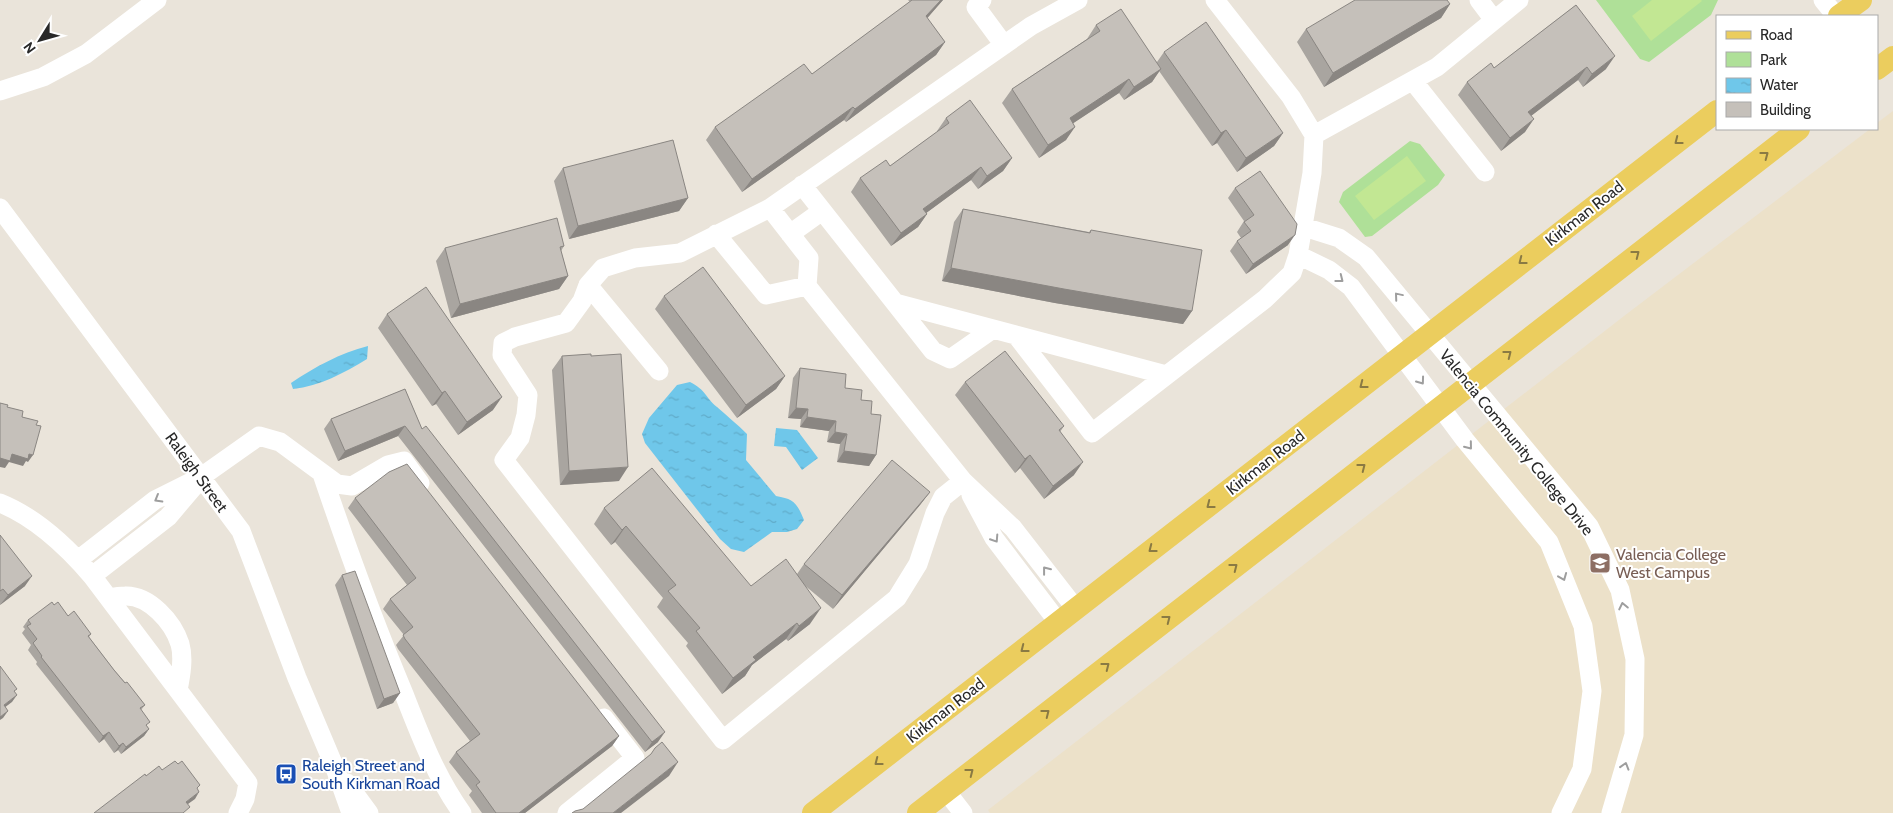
<svg xmlns="http://www.w3.org/2000/svg" width="1893" height="813" font-family="Cabin,sans-serif">
<style>
.education{fill:#ece1c9}
.park{fill:#afe098}
.pitch{fill:#c2e793}
.water{fill:url(#water-ripples)}
.lines{fill:none;stroke-linecap:round;stroke-linejoin:round}
.minor{stroke:#fff;stroke-width:19}
.major{stroke:#ebcd5e;stroke-width:22}
.wall{fill:#a9a5a0}
.shaded-wall{fill:#8a8682}
.building{fill:#c5c0ba;stroke:#8a8682}
.oneway{stroke:#8a7a43}
.oneway2{stroke:#9e9e9e}
.labels{text-anchor:middle;stroke-width:4;stroke-linejoin:round;paint-order:stroke}
.street-label{font-size:16px;fill:#282828;stroke:#fff}
.education-label{font-size:16px;fill:#785e54;stroke:#fff;text-anchor:start}
.transit-label{font-size:16px;fill:#164399;stroke:#fff;text-anchor:start}
</style>
<defs>
<pattern id="water-ripples" width="26" height="14" patternUnits="userSpaceOnUse" patternTransform="scale(1.25)"><rect width="26" height="14" fill="#6fc7ea"/><path d="M2 4q2-2 4 0t4 0M15 11q2-2 4 0t4 0" fill="none" stroke="#60abc9"/></pattern>
</defs>
<rect width="100%" height="100%" fill="#eae4da"/>
<path class="education" d="M1893 111V813H990L988 810 1624 316 1870 129H1877V123Z"/>
<path class="park" d="M1596 0H1718L1711 15 1649 62 1640 59Z
M1410 141 1420 144 1445 175 1438 185 1372 236 1365 237 1339 202 1343 192Z"/>
<path class="pitch" d="M1652 0H1701L1702 1 1651 41 1632 16Z
M1407 156 1426 181 1374 220 1355 196Z"/>
<path class="water" d="M368 346 367 359C344 373 320 386 293 389L291 383C315 367 340 353 368 346Z
M690 382C706 390 705 397 717 407 727 416 737 424 747 434L746 460 776 496C794 499 797 503 804 520L797 529 787 532H772L744 552 731 549 720 539 645 443 642 434 649 418 677 385Z
M776 428 797 430 818 458 802 470 786 447 774 446Z"/>
<g class="lines">
<path class="minor" d="M982 0 976 7 1004 45
M1479 0 1494 20
M1823 0 1836 16
M1413 81 1485 172
M0 91 43 77 86 54 157 0
M1314 135 1437 67 1519 0
M802 185 933 351 950 359 993 329
M0 208 241 531 297 678 335 768 351 813
M770 208 809 258 807 286 963 481 1013 528 1076 609
M1304 227 1339 238 1366 257 1589 526 1620 590 1635 659 1634 735 1611 813
M716 234 766 295 807 286
M790 234 822 211
M1298 255 1329 270 1351 287 1465 440 1549 542 1583 626 1592 691 1582 769 1561 813
M588 285 659 371
M895 303 1166 375
M1016 335 1092 433 1265 299 1292 273 1298 255 1312 173 1314 135 1291 97 1215 0
M322 474C347 548 374 622 404 694 420 735 436 777 462 813
M963 481 943 497 935 513 918 564 897 598 723 740 504 460 520 438 526 415 528 395 502 355 503 343 515 337 566 323 582 301 588 285 603 268 635 258 680 253 770 208 1031 26 1078 0
M971 495 994 538 1058 622
M0 503C35 517 68 548 92 576L248 783 245 799 238 813
M78 560 155 500 201 477 259 436 280 442 337 484 352 486 388 465 404 461 420 483
M92 576 168 517 196 484
M109 598C114 597 120 596 125 596 149 595 173 622 180 644 184 658 181 675 178 690
M347 783 369 813
M946 791 963 813
M567 813 635 758 604 718"/>
<path class="major" d="M1839 16 1861 0
M1877 69 1893 57
M813 813 1717 111
M918 813 1799 129"/>
</g>
<path class="wall" d="M908 0H943L927 18 945 42 936 55 846 122 844 120 742 192 706 140 715 127 812 74 910 2Z
M1450 4 1441 18 1324 87 1297 42 1306 29Z
M1576 5 1606 69 1583 87 1578 80 1531 116 1525 132 1501 151 1458 95 1467 82 1494 68Z
M1096 25 1157 62 1164 52 1283 133 1274 146 1237 172 1217 143 1212 146 1159 71 1152 82 1124 100 1119 93 1073 123 1066 140 1039 158 1002 103 1012 89 1087 39Z
M946 118 1012 158 1003 171 978 189 971 180 926 213 927 214 918 227 891 246 851 192 860 178 890 166 937 132V131Z
M563 168 688 198 679 211 569 239 554 181Z
M1235 188 1288 245 1246 274 1230 251 1237 241 1241 238 1237 232 1244 221 1228 198Z
M963 209 1089 232 1091 230 1192 311 1183 324 1055 303 942 281 954 222Z
M564 246 561 251 568 276 559 289 451 318 436 261 445 248Z
M664 296 785 376 776 389 737 418 655 309Z
M387 314 493 410 458 435 436 404 432 406 378 328Z
M562 356 619 481 560 485 552 370Z
M800 368 845 388 861 400 871 414 876 455 869 466 837 462 840 444 827 442 829 431 800 427 801 419 788 418 793 378Z
M965 382 1064 426 1060 432 1074 475 1044 499 1020 468 1015 473 955 395Z
M405 389 422 429 658 742 645 752 398 436 338 461 324 429 331 419Z
M930 492 920 505 833 609 803 584 810 624 788 641 786 639 752 665 745 676 722 694 686 646 688 643 657 607 663 598 615 542 611 545 594 524 604 508 751 586 797 574 804 564Z
M355 498 619 736 612 746 525 813H482L469 795 472 791 449 762 456 752 470 741 398 649 396 645 404 635 383 609 390 599 407 585 348 508Z
M0 535 25 586 0 605Z
M342 575 400 693 393 703 377 709 335 585Z
M54 605 91 634 89 637 114 670 145 705 141 710 147 726 149 729 144 736 121 754 118 750 114 753 104 739 99 743 36 664 37 662 28 650 31 645 22 633 25 629 23 627 28 620Z"/>
<path class="shaded-wall" d="M941 0H943L917 30 926 16Z
M1450 4 1441 18 1324 87 1333 73Z
M945 42 936 55 846 122 855 109Z
M1615 56 1606 69 1583 87 1592 74Z
M1587 67 1578 80 1519 125 1528 112Z
M1161 69 1152 82 1124 100 1134 87Z
M1129 79 1119 93 1060 132 1070 118Z
M853 107 844 120 742 192 752 179Z
M1534 119 1525 132 1501 151 1510 138Z
M1075 127 1066 140 1039 158 1048 145Z
M1226 130 1217 143 1212 146 1221 133Z
M1283 133 1274 146 1237 172 1246 158Z
M1012 158 1003 171 978 189 987 176Z
M981 167 971 180 914 222 923 209Z
M688 198 679 211 569 239 578 226Z
M927 214 918 227 891 246 901 233Z
M1295 235 1288 245 1246 274 1253 264Z
M951 268 1192 311 1183 324 1055 303 942 281Z
M568 276 559 289 451 318 460 304Z
M785 376 776 389 737 418 746 405Z
M445 391 436 404 432 406 442 393Z
M502 397 493 410 458 435 467 422Z
M796 408 808 409 801 419 788 418Z
M807 417 836 421 829 431 800 427Z
M405 426 398 436 338 461 345 451Z
M835 432 847 434 840 444 827 442Z
M844 451 876 455 869 466 837 462Z
M12 454H29L33 455 28 462 26 461 23 466 9 462 5 468 0 467V458Z
M1030 455 1020 468 1015 473 1025 459Z
M1083 462 1074 475 1044 499 1053 486Z
M628 467 619 481 560 485 569 471Z
M930 492 920 505 833 609 842 595Z
M626 526 615 542 611 545 622 530Z
M32 576 25 586 0 605 8 595Z
M821 608 810 624 788 641 799 626Z
M797 623 786 639 752 665 745 676 722 694 733 678 753 657Z
M400 693 393 703 377 709 384 699Z
M17 695 12 702 0 711 4 705Z
M8 711 3 718 0 720V717Z
M149 729 144 736 121 754 126 747Z
M109 732 104 739 99 743 103 736Z
M665 732 658 742 645 752 652 742Z
M619 736 612 746 525 813H519Z
M123 743 118 750 114 753 119 746Z
M678 762 669 776 621 813H613Z
M199 792 195 799 181 809 186 802Z"/>
<path class="building" d="M912 0H941L926 16 945 42 855 109 853 107 752 179 715 127 804 64 812 74Z
M1355 0H1447L1450 4 1333 73 1306 29Z
M1576 5 1615 56 1592 74 1587 67 1528 112 1534 119 1510 138 1467 82 1491 63 1494 68Z
M1121 9 1161 69 1134 87 1129 79 1070 118 1075 127 1048 145 1012 89 1100 31 1096 25Z
M1206 22 1283 133 1246 158 1226 130 1221 133 1164 52Z
M970 100 1012 158 987 176 981 167 923 209 927 214 901 233 860 178 886 160 890 166 949 123 946 118Z
M673 140 688 198 578 226 563 168Z
M1260 171 1297 224 1295 235 1253 264 1237 241 1251 231 1244 222 1254 215 1235 188Z
M963 209 1090 233 1091 230 1202 250 1192 311 1064 289 951 268Z
M557 218 564 246 560 247 568 276 460 304 445 248Z
M703 267 785 376 746 405 664 296Z
M426 287 502 397 467 422 445 391 442 393 387 314Z
M1005 351 1064 426 1059 430 1083 462 1053 486 1030 455 1025 459 965 382Z
M591 354V356L621 354 628 467 569 471 562 356Z
M800 368 846 374 845 388 862 390 861 400 872 401 871 414 881 415 876 455 844 451 847 434 835 432 836 421 807 417 808 409 796 408Z
M405 389 422 429 426 426 665 732 652 742 405 426 345 451 331 419Z
M0 403 8 405 7 407 23 411 22 417 38 421 36 425 41 426 33 455 29 454 28 459 12 454 10 461 0 458Z
M892 460 930 492 842 595 804 564Z
M407 464 619 736 519 813H496L476 785 480 782 456 752 480 734 405 639 403 635 413 627 390 599 416 578 355 498 389 472Z
M652 468 751 586 786 559 821 608 799 626 797 623 753 657 756 660 733 678 696 631 700 628 668 591 676 585 626 526 622 530 604 508Z
M0 535 32 576 8 595 3 589 0 591Z
M355 571 400 693 384 699 342 575Z
M52 602 54 605 58 602 68 616 74 611 91 634 88 636 114 670 125 683 127 682 145 705 140 708 150 722 146 725 149 729 126 747 123 743 119 746 109 732 103 736 41 657 42 656 33 643 37 639 27 626 31 624 28 620Z
M0 666 17 689 14 691 17 695 4 705 8 711 0 717Z
M662 742 678 762 613 813H572L575 811 583 809 651 754 655 748Z
M175 761 178 764 182 761 200 785 197 788 199 792 186 802 190 807 183 813H94L145 774 146 776 159 766 162 770Z"/>
<defs><path id="oneway-chevron" d="M-2-3.5L2.5 0L-2 3.5" fill="none" stroke-width="1.6" stroke-linecap="round" stroke-linejoin="round" transform="scale(1.25)"/></defs>
<g class="oneway">
<use href="#oneway-chevron" transform="translate(1678 141) rotate(142)"/>
<use href="#oneway-chevron" transform="translate(1765 155) rotate(-37)"/>
<use href="#oneway-chevron" transform="translate(1636 254) rotate(-38)"/>
<use href="#oneway-chevron" transform="translate(1522 261) rotate(142)"/>
<use href="#oneway-chevron" transform="translate(1508 354) rotate(-38)"/>
<use href="#oneway-chevron" transform="translate(1363 385) rotate(142)"/>
<use href="#oneway-chevron" transform="translate(1362 467) rotate(-38)"/>
<use href="#oneway-chevron" transform="translate(1210 505) rotate(142)"/>
<use href="#oneway-chevron" transform="translate(1152 549) rotate(142)"/>
<use href="#oneway-chevron" transform="translate(1234 567) rotate(-38)"/>
<use href="#oneway-chevron" transform="translate(1167 619) rotate(-38)"/>
<use href="#oneway-chevron" transform="translate(1024 649) rotate(142)"/>
<use href="#oneway-chevron" transform="translate(1106 666) rotate(-38)"/>
<use href="#oneway-chevron" transform="translate(1046 713) rotate(-38)"/>
<use href="#oneway-chevron" transform="translate(878 762) rotate(142)"/>
<use href="#oneway-chevron" transform="translate(970 772) rotate(-38)"/>
</g>
<g class="oneway2">
<use href="#oneway-chevron" transform="translate(1340 279) rotate(38)"/>
<use href="#oneway-chevron" transform="translate(1398 296) rotate(-130)"/>
<use href="#oneway-chevron" transform="translate(1421 381) rotate(54)"/>
<use href="#oneway-chevron" transform="translate(1469 446) rotate(51)"/>
<use href="#oneway-chevron" transform="translate(158 499) rotate(150)"/>
<use href="#oneway-chevron" transform="translate(995 539) rotate(57)"/>
<use href="#oneway-chevron" transform="translate(1046 570) rotate(-128)"/>
<use href="#oneway-chevron" transform="translate(1563 577) rotate(68)"/>
<use href="#oneway-chevron" transform="translate(1623 606) rotate(-102)"/>
<use href="#oneway-chevron" transform="translate(1625 766) rotate(-73)"/>
</g>
<defs>
<g id="university-square" transform="scale(1.125)"><rect x="-9" y="-9" width="18" height="18" rx="4" fill="#8d6e63" stroke="#fff"/><path d="M0-5L7-2L0 1L-7-2ZM-4 1L0 2.5L4 1V4Q0 6-4 4Z" fill="#fff"/></g>
<g id="bus-square" transform="scale(1.125)"><rect x="-9" y="-9" width="18" height="18" rx="4" fill="#1a4fb4" stroke="#fff"/><path d="M-5-6H5V4H4V6H2V4H-2V6H-4V4H-5ZM-3.5-4V0h7V-4ZM-3.5 1.2v1.5H-2V1.2ZM2 1.2v1.5H3.5V1.2Z" fill="#fff"/></g>
</defs>
<g fill-rule="evenodd">
<use href="#university-square" x="1600" y="563"/>
<use href="#bus-square" x="286" y="774"/>
</g>
<g class="labels">
<g class="street-label">
<text transform="translate(1584 213) rotate(-38)" y="6">Kirkman Road</text>
<text transform="translate(1517 442) rotate(51)" y="6">Valencia Community College Drive</text>
<text transform="translate(1265 462) rotate(-38)" y="6">Kirkman Road</text>
<text transform="translate(197 472) rotate(54)" y="6">Raleigh Street</text>
<text transform="translate(945 710) rotate(-38)" y="6">Kirkman Road</text>
</g>
<g class="education-label">
<text x="1616" y="560">Valencia College<tspan x="1616" dy="18">West Campus</tspan></text>
</g>
<g class="transit-label">
<text x="302" y="771">Raleigh Street and<tspan x="302" dy="18">South Kirkman Road</tspan></text>
</g>
</g>
<rect x="1716" y="15" width="162" height="115" fill="#ffffff" stroke="#a9a9a9"/>
<rect x="1726" y="31" width="25" height="8" fill="#ebcd5e" stroke="#a9a9a9"/>
<text x="1760" y="40" font-size="15" fill="#282828">Road</text>
<rect x="1726" y="52" width="25" height="15" fill="#afe098" stroke="#a9a9a9"/>
<text x="1760" y="65" font-size="15" fill="#282828">Park</text>
<rect x="1726" y="78" width="25" height="15" fill="url(#water-ripples)" stroke="#a9a9a9"/>
<text x="1760" y="90" font-size="15" fill="#282828">Water</text>
<rect x="1726" y="102" width="25" height="15" fill="#c5c0ba" stroke="#a9a9a9"/>
<text x="1760" y="115" font-size="15" fill="#282828">Building</text>
<g transform="translate(40 40) rotate(233)" stroke="#ffffff" stroke-width="4" paint-order="stroke">
<path d="M0-4L9 19L0 12L-9 19Z" fill="#282828"/>
<text y="-8" font-size="14" font-weight="bold" text-anchor="middle" fill="#282828">N</text>
</g>
</svg>
